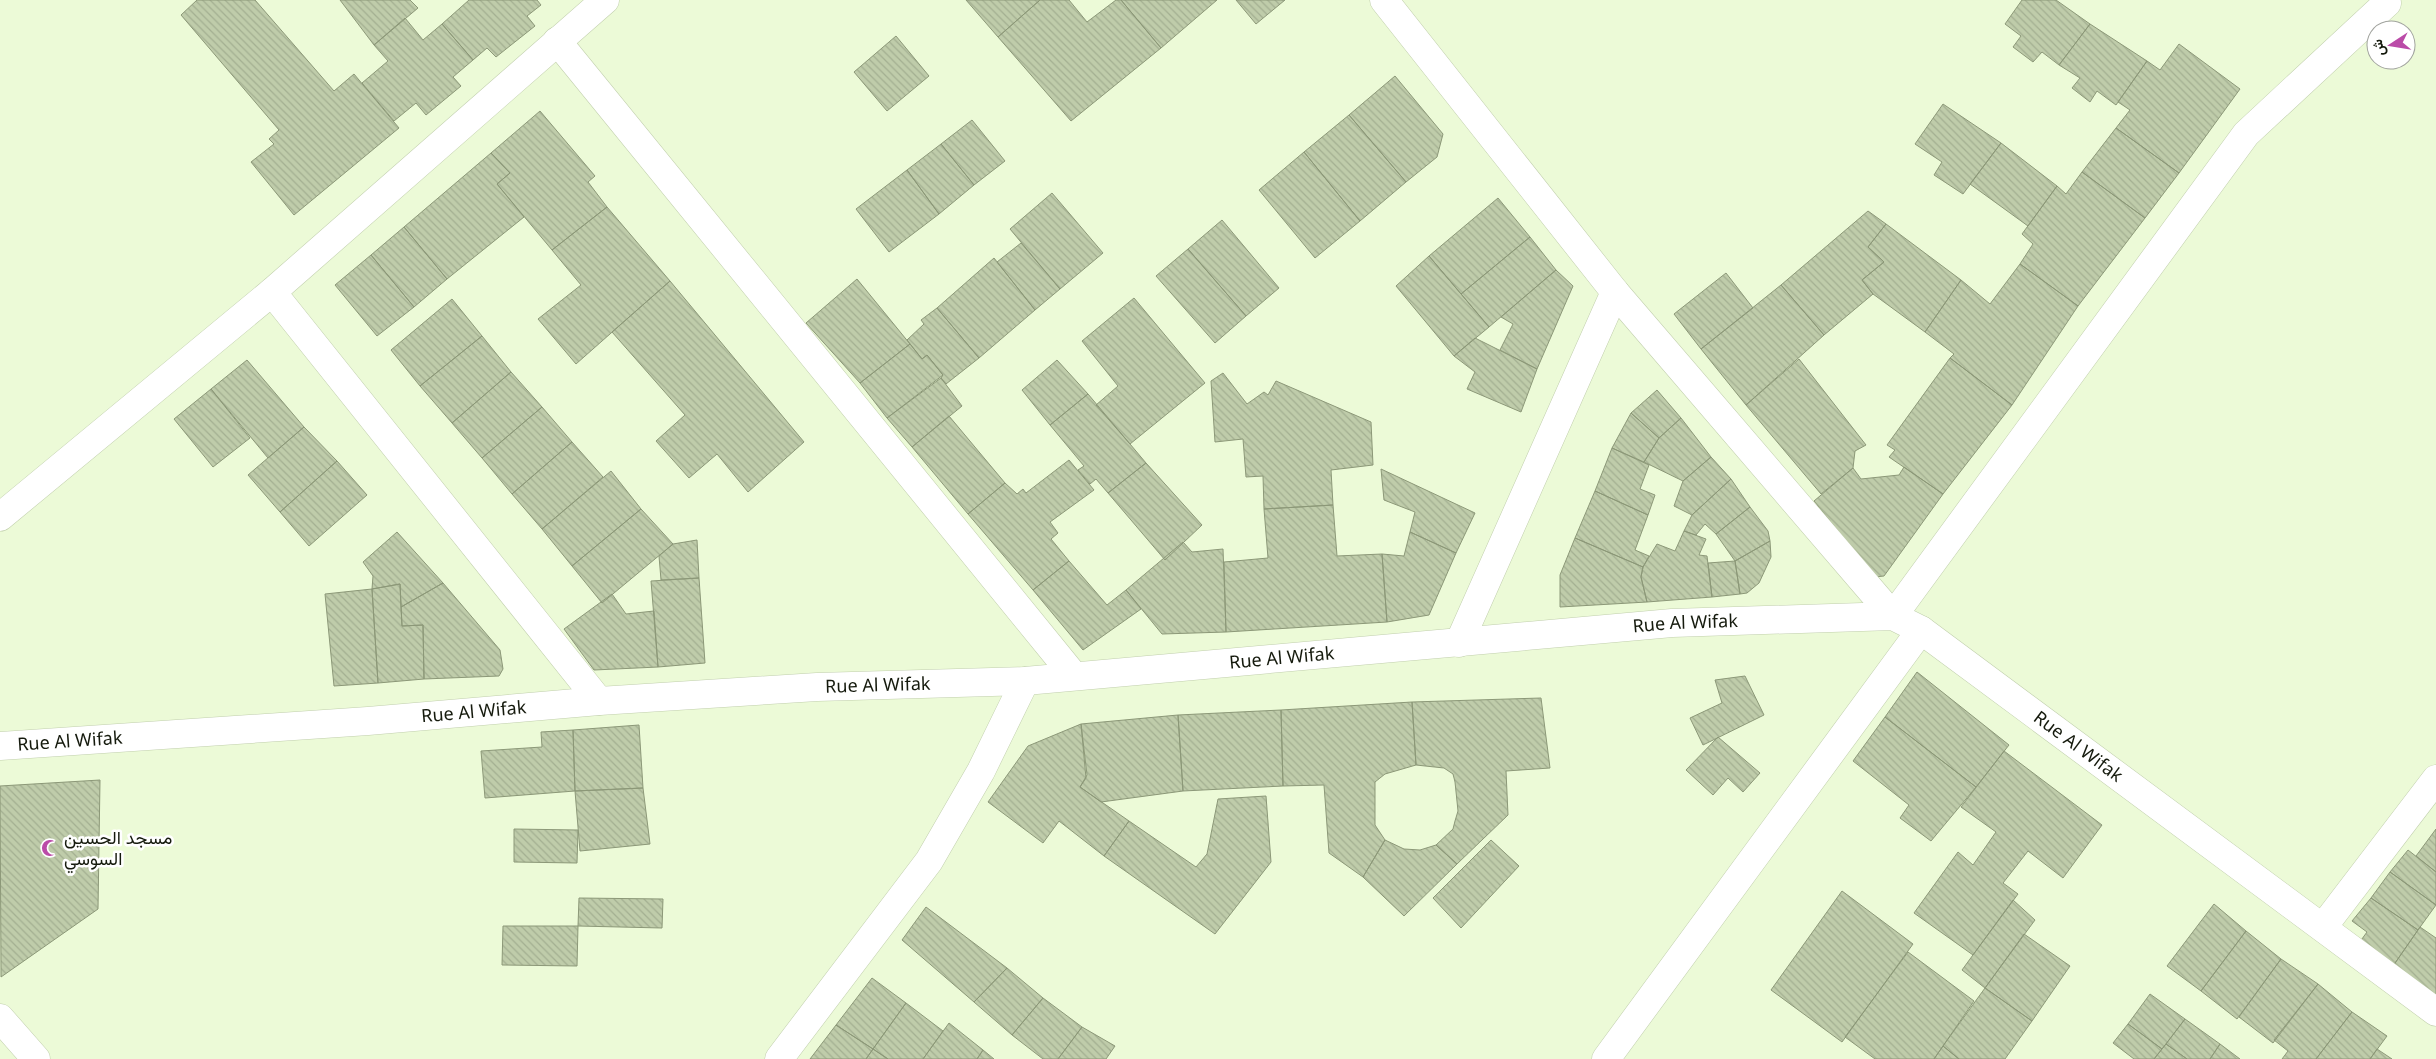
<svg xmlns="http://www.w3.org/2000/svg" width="2436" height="1059" font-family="'Noto Sans',Vazirmatn,sans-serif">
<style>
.building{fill:url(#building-back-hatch);stroke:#8c9878}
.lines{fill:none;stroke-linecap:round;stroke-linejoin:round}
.minor-casing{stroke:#c1cfad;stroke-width:29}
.minor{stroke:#fff;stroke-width:28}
.labels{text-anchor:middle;stroke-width:5;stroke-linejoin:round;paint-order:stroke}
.street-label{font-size:18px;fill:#151a0d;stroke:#fff}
.poi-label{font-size:18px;fill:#151a0d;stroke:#fff;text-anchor:start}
</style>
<defs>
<pattern id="building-back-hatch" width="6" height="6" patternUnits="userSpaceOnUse" patternTransform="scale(1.25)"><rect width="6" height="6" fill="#bfccaa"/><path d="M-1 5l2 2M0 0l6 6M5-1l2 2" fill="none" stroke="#a3af91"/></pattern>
</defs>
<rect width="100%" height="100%" fill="#ecfad7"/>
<path class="building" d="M197 0H255L334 91 354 74 399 128 294 215 251 162 274 144 269 139 279 130 181 15Z
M340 0H410L418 8 374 45Z
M469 0H537L541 5 527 16 535 26 496 57 487 48 473 60 442 24Z
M966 0H1040L998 37Z
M1040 0H1069L1087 22 1116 0H1121L1161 48 1071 121 998 37Z
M1121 0H1217L1161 48Z
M1236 0H1285L1256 24Z
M2022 0H2056L2090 24 2059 65 2042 52 2033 62 2013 47 2021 36 2005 24Z
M405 18 423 40 442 24 473 60 453 77 461 86 426 115 416 103 394 121 362 83 388 61 374 45Z
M2090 24 2147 61 2116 105 2097 91 2090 102 2072 88 2080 78 2059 65Z
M896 36 929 76 887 111 854 72Z
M2179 44 2240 89 2179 173 2116 128 2130 110 2118 102 2147 61 2160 70Z
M1395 76 1443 134 1437 157 1406 182 1349 115Z
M1943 104 2001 143 1963 194 1934 175 1942 162 1915 144Z
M540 111 595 176 588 182 607 207 552 250 497 184 510 173 491 153Z
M1349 115 1406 182 1360 221 1304 152Z
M972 120 1005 161 974 185 941 144Z
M2116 128 2179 173 2145 218 2082 172Z
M2001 143 2057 186 2028 226 1970 184Z
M941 144 974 185 939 214 907 170Z
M1304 152 1360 221 1315 258 1259 190Z
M491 153 510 173 497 184 524 217 447 279 404 227Z
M907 170 939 214 889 252 856 209Z
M2082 172 2145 218 2078 306 2020 264 2033 244 2022 234 2057 186 2066 194Z
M1052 193 1103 253 1060 289 1010 229Z
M1498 198 1530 237 1461 294 1429 256Z
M607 207 670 281 576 364 538 319 581 285 552 250Z
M1868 211 1886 224 1868 247 1884 262 1862 280 1873 294 1824 335 1781 285Z
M1222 220 1279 288 1246 316 1188 249Z
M1886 224 1961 280 1925 332 1873 294 1862 280 1884 262 1868 247Z
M404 227 447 279 414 307 371 255Z
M1530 237 1556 270 1489 327 1461 294Z
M1021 243 1060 289 1035 310 997 262Z
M1188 249 1246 316 1215 343 1156 276Z
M371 255 414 307 377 336 335 285Z
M1429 256 1489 327 1454 356 1396 286Z
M994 258 1035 310 979 358 937 308Z
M2020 264 2078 306 2012 405 1950 358 1954 354 1925 332 1961 280 1990 304Z
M1556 270 1573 286 1537 369 1500 350 1513 324 1501 317Z
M1726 273 1753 308 1701 349 1674 314Z
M857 279 910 344 860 383 806 323Z
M670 281 804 442 748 492 717 454 689 478 656 441 685 415 612 332Z
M1781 285 1824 335 1746 405 1701 349Z
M1134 298 1205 383 1130 444 1096 405 1118 386 1082 341Z
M452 299 482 336 420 386 391 350Z
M937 308 979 358 946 384 941 378 943 375 927 355 922 359 907 340 924 324 921 320Z
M482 336 511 372 452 423 420 386Z
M1475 338 1537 369 1521 412 1467 389 1475 372 1454 356Z
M910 344 922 359 927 355 943 375 887 418 860 383Z
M1950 358 2012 405 1943 494 1889 457 1895 450 1887 445Z
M1799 359 1866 445 1855 451 1853 468 1821 494 1746 405Z
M247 360 304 427 268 458 211 389Z
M1057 360 1088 394 1050 425 1022 390Z
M511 372 542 407 482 458 452 423Z
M1223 373 1247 404 1264 392 1268 395 1276 381 1371 422 1373 465 1331 470 1333 505 1264 509 1263 476 1246 477 1243 439 1215 442 1211 381Z
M941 378 962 406 912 447 887 418Z
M211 389 250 438 213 467 174 419Z
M1657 390 1681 418 1659 438 1631 413Z
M1088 394 1146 463 1108 493 1096 479 1090 484 1078 470 1084 466 1050 425Z
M542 407 572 442 512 494 482 458Z
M1631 413 1659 438 1644 462 1612 448Z
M949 416 1005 483 968 514 912 447Z
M1681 418 1711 457 1683 481 1644 462 1659 438Z
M304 427 337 461 280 512 248 475Z
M572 442 603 477 542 529 512 494Z
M1612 448 1649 465 1640 489 1655 495 1648 515 1595 491Z
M1711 457 1731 479 1692 515 1674 506 1683 481Z
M1069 460 1094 490 1050 522 1058 533 1051 539 1069 561 1033 590 968 514 1005 483 1017 494 1023 489 1026 493Z
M337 461 367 495 309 546 280 512Z
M1146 463 1202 525 1165 560 1108 493Z
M1904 467 1943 494 1884 576 1875 577 1814 501 1853 468 1861 479 1899 475Z
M1381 469 1475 513 1456 553 1410 532 1415 512 1384 500Z
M611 471 641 509 572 566 542 529Z
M1731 479 1750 507 1716 534 1705 524 1696 535 1684 531 1692 515Z
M1595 491 1648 515 1635 550 1649 556 1643 567 1575 538Z
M1333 505 1337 556 1382 554 1387 622 1226 632 1224 562 1268 558 1264 509Z
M1750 507 1768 531 1770 541 1735 561 1716 534Z
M641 509 673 544 602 603 572 566Z
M1684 531 1706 539 1699 555 1707 556 1712 597 1647 602 1641 577 1643 567 1657 544 1675 551Z
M397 532 443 583 401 607 400 584 372 589 373 576 363 562Z
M1410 532 1456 553 1429 615 1387 622 1382 554 1404 556Z
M1575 538 1643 567 1641 577 1647 602 1560 607V575Z
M697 540 699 578 661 580 659 556 673 544Z
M1770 541 1771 557 1759 583 1747 593 1740 594 1735 561Z
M1183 542 1192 552 1223 549 1226 632 1162 634 1126 590Z
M1069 561 1107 605 1126 590 1141 609 1083 650 1033 590Z
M1735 561 1740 594 1712 597 1708 563Z
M699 578 705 663 658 667 651 581Z
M443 583 500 650 503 669 499 676 424 679 423 625 402 626 401 607Z
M400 584 402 626 423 625 424 679 378 683 372 589Z
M372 589 378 683 334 686 325 594Z
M612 594 626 614 654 611 658 667 594 670 564 629Z
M1917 672 2009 745 1976 787 1885 717Z
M1745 676 1764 715 1703 745 1690 718 1722 703 1715 680Z
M1541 698 1550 768 1506 771 1508 815 1457 864 1436 845 1453 829 1455 821 1458 811 1455 782 1453 774 1444 768 1416 765 1412 702Z
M1412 702 1416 765 1385 774 1375 782V825L1385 840 1363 877 1329 853 1324 785 1283 786 1281 710Z
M1281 710 1283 786 1183 791 1178 715Z
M1178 715 1183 791 1101 802 1080 787 1087 775 1081 724Z
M1885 717 1976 787 1931 841 1900 818 1909 805 1853 761Z
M1081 724 1086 778 1080 787 1129 821 1104 856 1059 821 1043 843 988 802 1028 746Z
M639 725 643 788 575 791 573 730Z
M573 730 575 791 485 798 481 751 542 747 541 732Z
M1718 737 1760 773 1743 792 1728 778 1713 795 1686 770Z
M2004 751 2102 825 2063 878 2028 851 2003 883 2018 894 1973 955 1914 913 1958 852 1973 865 1996 832 1961 807Z
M100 780 98 909 1 977 0 786Z
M643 788 650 844 580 851 575 791Z
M1266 796 1271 862 1215 934 1104 856 1129 821 1196 867 1207 854 1218 799Z
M514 829 578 830 577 863 514 862Z
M2436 829V872L2416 856Z
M1385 840 1404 849 1420 850 1436 845 1457 864 1404 916 1363 877Z
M1491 840 1519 866 1461 928 1433 898Z
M2408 850 2436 872V905L2390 872Z
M2390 872 2436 905 2418 930 2371 898Z
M1842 891 1913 944 1842 1042 1771 990Z
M579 898 663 899 662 928 578 926Z
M2371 898 2418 930 2393 966 2359 943 2367 932 2352 921Z
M2013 900 2035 920 1985 988 1962 970Z
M2214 904 2246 931 2201 991 2167 966Z
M926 907 1007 968 974 1002 902 940Z
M503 926H578L577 966 502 965Z
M2420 927 2436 938V994L2434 997 2393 966Z
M2246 931 2281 959 2237 1019 2201 991Z
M2024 934 2070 966 2032 1021 1985 988Z
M1908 952 1974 1001 1934 1059H1875L1845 1037Z
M2281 959 2318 984 2273 1043 2239 1017Z
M1007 968 1043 998 1012 1035 974 1002Z
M872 978 906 1003 873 1049 836 1025Z
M2318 984 2352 1012 2316 1059H2282L2288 1051 2274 1040Z
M1985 988 2032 1021 2005 1059H1959L1943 1046Z
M2150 994 2185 1019 2162 1049 2128 1024Z
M1043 998 1082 1027 1058 1059H1043L1012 1035Z
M906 1003 943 1031 923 1059H888L873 1049Z
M2352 1012 2387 1036 2370 1059H2316Z
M2185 1019 2220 1044 2210 1059H2187L2166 1044Z
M949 1023 983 1050 977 1059H923Z
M2128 1024 2162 1049 2154 1059H2134L2113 1043Z
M836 1025 873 1049 866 1059H810Z
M1082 1027 1115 1046 1106 1059H1058Z
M2166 1044 2187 1059H2154Z
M2220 1044 2240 1059H2210Z
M1943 1046 1959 1059H1934Z
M873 1049 888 1059H866Z
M2377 1049 2392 1059H2370Z
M983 1050 994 1059H977Z"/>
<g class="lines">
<g class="minor-casing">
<g id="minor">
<path d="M1384 0 1615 292 1893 616 2246 134 2387 3 2385 0"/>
<path d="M557 41 1074 676"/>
<path d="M272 292 599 701"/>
<path d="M0 517 272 292 605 0"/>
<path d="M1459 643 1615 292"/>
<path id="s1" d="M0 746 368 721 599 701 817 687 1025 681 1672 623 1893 616 1921 630 2436 1012"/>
<path d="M2323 927 2436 779"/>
<path d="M0 1018 36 1059"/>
<path d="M779 1059 929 861 981 771 1025 681"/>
<path d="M1606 1059 1921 630"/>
</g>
</g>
<use href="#minor" class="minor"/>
</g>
<defs>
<g id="mosque-bare" transform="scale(1.35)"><path d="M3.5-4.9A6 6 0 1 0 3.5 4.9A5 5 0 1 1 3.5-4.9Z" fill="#bb4ba8" stroke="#fff" stroke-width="2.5" paint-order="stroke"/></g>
</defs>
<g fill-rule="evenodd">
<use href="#mosque-bare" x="50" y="848"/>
</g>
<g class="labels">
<g class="street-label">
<text dy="6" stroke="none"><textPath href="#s1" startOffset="1690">Rue Al Wifak</textPath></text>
<text dy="6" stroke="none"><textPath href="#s1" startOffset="1285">Rue Al Wifak</textPath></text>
<text dy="6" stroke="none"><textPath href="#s1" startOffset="880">Rue Al Wifak</textPath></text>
<text dy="6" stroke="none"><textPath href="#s1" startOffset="475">Rue Al Wifak</textPath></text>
<text dy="6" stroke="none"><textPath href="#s1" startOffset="70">Rue Al Wifak</textPath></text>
<text dy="6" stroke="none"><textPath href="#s1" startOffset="2125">Rue Al Wifak</textPath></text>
</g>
<g class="poi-label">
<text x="64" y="844">مسجد الحسين<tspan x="64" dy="21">السوسي</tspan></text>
</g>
</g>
<g transform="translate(2391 45) rotate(258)"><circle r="24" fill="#ffffff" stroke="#a1a39e"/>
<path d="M0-4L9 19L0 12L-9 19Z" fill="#bb4ba8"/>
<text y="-8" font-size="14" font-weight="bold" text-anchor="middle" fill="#151a0d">ش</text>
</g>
</svg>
